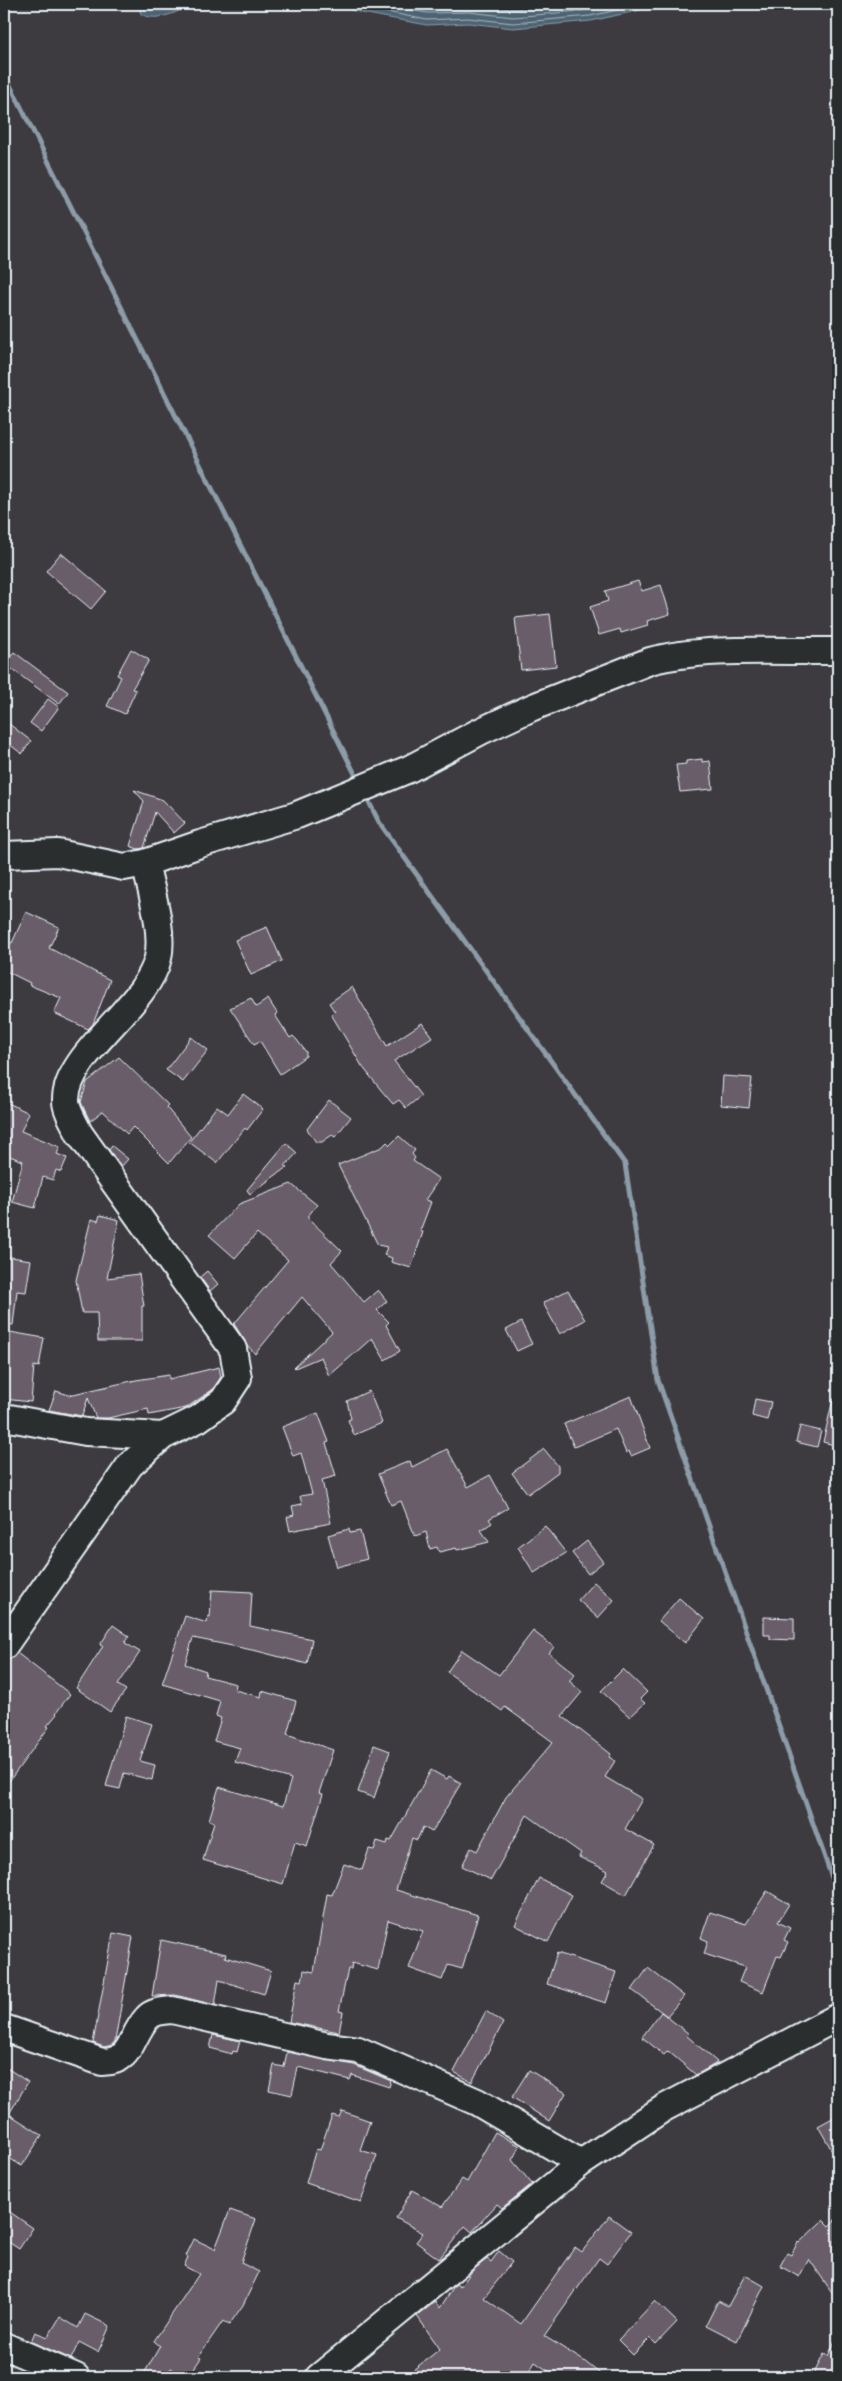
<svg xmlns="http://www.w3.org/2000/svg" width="842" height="2381" font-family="'Patrick Hand',sans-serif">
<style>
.water{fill:#4e6472;stroke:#8c9ca8}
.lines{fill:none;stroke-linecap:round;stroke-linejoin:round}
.shore{stroke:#aab9c2;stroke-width:1}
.stream{stroke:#8c9ca8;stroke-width:5}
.building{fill:#6a5d6b;stroke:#e8f1f8}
.minor-casing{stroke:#e8f1f8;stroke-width:30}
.minor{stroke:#2a2d2e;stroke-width:26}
</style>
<rect width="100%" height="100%" fill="#3d3b40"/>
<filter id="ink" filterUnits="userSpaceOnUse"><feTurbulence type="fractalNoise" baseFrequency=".02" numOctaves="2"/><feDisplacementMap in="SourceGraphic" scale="10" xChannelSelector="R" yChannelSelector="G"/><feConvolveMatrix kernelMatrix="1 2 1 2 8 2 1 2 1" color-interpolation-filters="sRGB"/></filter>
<g filter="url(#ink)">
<path class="water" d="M138 4H194C180 11 156 23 141 14Z
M329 4H667L591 21 513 28 468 23 427 25 362 13Z"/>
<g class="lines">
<path class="shore" d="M347 4 427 20 468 18 513 23 590 16 645 4
M372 4 428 13 469 12 513 17 589 10 617 4
M416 4 428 6 469 5 513 9 575 4"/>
<path class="stream" d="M4 73 359 782
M365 794 379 822 625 1164 658 1380 838 1895"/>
</g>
<path class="building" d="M61 553 106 591 91 609 46 571Z
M638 581 642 591 661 585 670 614 647 621 648 625 621 633 620 629 599 635 590 607 608 601 605 591Z
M550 614 556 666 521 670 515 618Z
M131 649 149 660 132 689 136 690 125 714 107 706 121 677 117 675Z
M14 652 68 692 59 704 5 664Z
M48 699 59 707 41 731 30 723Z
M4 720 31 741 22 754 4 740Z
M702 759V762L710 761 713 789 680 792 676 765 686 764V761Z
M134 790 163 800 185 823 174 833 155 812 144 848 138 849 130 846 144 801Z
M26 912 59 927 49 948 110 980 93 1024 88 1029 54 1013 61 998 29 985 30 983 4 970V939L12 943Z
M267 927 282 961 251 975 235 940Z
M352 987 387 1046 422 1023 432 1037 394 1061 421 1096 406 1108 399 1100 393 1104 381 1090 362 1066 331 1014 335 1012 329 1003Z
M251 998 256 1007 268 999 277 1013 275 1015 290 1038 293 1036 297 1040 306 1052V1056L280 1074 260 1041 254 1044 230 1008Z
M191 1037 208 1050 183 1082 166 1070Z
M119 1057 168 1105 166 1107 191 1137 169 1163 133 1127 127 1134 103 1111 90 1121 85 1111 81 1102 87 1082Z
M723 1076 752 1078 749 1108 721 1105Z
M243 1094 263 1109 247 1130 245 1128 217 1163 189 1142 217 1106 228 1114Z
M329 1100 351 1117 335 1137 332 1135 322 1142H316L307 1129Z
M4 1101 29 1113 21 1131 60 1147 57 1154 67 1158 61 1172 56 1170 53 1180 43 1177 35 1208 12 1202 23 1161 4 1154Z
M399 1136 415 1150 412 1154 415 1158 413 1161 439 1179 425 1200 431 1202 420 1231 423 1232 411 1268 391 1262 392 1258 384 1255 387 1247 378 1245 338 1165 382 1147 387 1142 390 1145Z
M286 1143 297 1153 285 1166 287 1167 250 1194 247 1190Z
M112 1146 128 1159 121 1167 109 1150Z
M291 1184 317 1205 307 1217 342 1251 331 1263 364 1302 378 1290 387 1301 377 1310 389 1322 386 1325 400 1351 385 1360 372 1338 329 1376 321 1357 295 1368 294 1367 332 1332 302 1297 255 1354 248 1346 234 1324 288 1260 257 1233 235 1258 209 1235 239 1204Z
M100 1215 119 1220 107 1278 139 1274 144 1306H142V1341H98L97 1313H82L76 1280 91 1219 98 1221Z
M4 1256 31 1260 26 1292 17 1291 13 1325 4 1324Z
M207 1271 218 1284 210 1291 200 1277Z
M568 1290 585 1320 560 1334 543 1303Z
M521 1322 532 1344 517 1351 506 1330Z
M4 1331 44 1338 39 1367 34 1366 31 1402 4 1399Z
M219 1367 221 1377 212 1390 186 1408 149 1415 148 1409 108 1418H96L88 1398 82 1416 49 1410 56 1391 69 1395 136 1380 169 1375V1379Z
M369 1391 382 1423 354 1435 348 1420 351 1419 347 1401Z
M631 1396 650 1448 631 1456 629 1451 626 1453 616 1429 574 1447 564 1424Z
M755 1399 771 1402 767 1420 752 1416Z
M833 1399 838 1400V1446L823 1442Z
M318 1413 329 1442 326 1443 336 1476 322 1480 331 1523 290 1531 287 1517 294 1515 292 1506 302 1504 300 1496 312 1494 301 1453 293 1456 282 1427Z
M800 1426 821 1431 817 1447 796 1442Z
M447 1449 468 1487 490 1475 508 1508 489 1519 492 1523 481 1530 489 1542 457 1550 456 1548 439 1552 437 1547 430 1549 426 1532 415 1536 401 1501 391 1505 378 1474 410 1461 412 1467Z
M544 1449 558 1466V1472L528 1494 512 1473Z
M545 1526 566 1553 534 1573 518 1547Z
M349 1529 350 1533 360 1531 367 1559 337 1567 328 1535Z
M587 1541 603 1562 588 1574 572 1553Z
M594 1582 614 1600 598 1618 578 1600Z
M212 1590 252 1592 250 1626 312 1639 307 1664 257 1651 193 1638 185 1664 206 1671 205 1676 236 1684 235 1690 261 1697 262 1691 296 1701 287 1734 333 1750 319 1793 323 1794 307 1846 295 1842 283 1884 203 1860 214 1822 209 1820 219 1787 283 1806 291 1779 235 1762 240 1748 214 1741 221 1718 216 1716 220 1701 162 1684 185 1616 207 1623 208 1616 210 1617Z
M679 1598 704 1619 685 1643 659 1621Z
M764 1617 794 1618V1640L770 1639V1635H764Z
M113 1625 129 1636 125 1643 140 1652 118 1685 126 1690 110 1712 76 1688 103 1646 100 1645Z
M533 1631 554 1647 549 1653 575 1674 569 1681 582 1692 562 1716 611 1754 609 1757 615 1761 605 1777 642 1799 625 1829 654 1845 626 1895 602 1881 608 1871 579 1857 581 1853 527 1815 491 1880 462 1866 471 1848 477 1851 506 1797 553 1742 505 1707 502 1711 447 1672 462 1650 499 1675Z
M17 1653 70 1694 56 1713 57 1714 47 1726 49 1727 4 1788V1664Z
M623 1669 647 1692 640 1699 645 1703 630 1717 601 1691Z
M126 1716 152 1724 140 1761 155 1765 152 1780 124 1773 120 1789 106 1786Z
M374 1745 390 1751 374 1798 358 1792Z
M431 1770 447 1779 449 1776 461 1783 432 1832 423 1827 417 1840 412 1838 396 1890 478 1915 462 1969 448 1965 442 1980 409 1968 423 1931 388 1920 378 1970 352 1963 351 1969H348L339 2011 343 2012 339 2032 289 2022 297 1980 302 1981 304 1970 314 1972 327 1894 332 1895 344 1864 362 1870 369 1849 374 1850 377 1841 387 1844 388 1840 391 1841Z
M539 1878 572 1895 548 1942 515 1925Z
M767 1891 789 1904 778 1922 790 1928 784 1940 788 1942 781 1957 777 1956 763 1992 739 1982 745 1967 704 1954 708 1941 701 1938 710 1912 746 1924Z
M113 1933 133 1937 115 2041 112 2045 104 2047 93 2043Z
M161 1940 226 1954 225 1957 271 1971 264 1994 219 1980 215 2005 175 1995 152 1996Z
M557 1953 616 1972 606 2003 547 1984Z
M648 1968 684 1996 667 2016 632 1990Z
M486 2011 503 2023 472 2082 454 2072Z
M661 2012 689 2034 687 2036 717 2062 715 2064 696 2075 668 2051 664 2055 642 2037Z
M213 2035 240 2041 237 2052 233 2051 232 2054 210 2048Z
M287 2052 354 2065 391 2081 389 2087 352 2075 350 2080 298 2067 292 2095 269 2090 274 2065 284 2067Z
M4 2066 28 2082 9 2114 42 2135 22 2166 4 2155Z
M529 2070 566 2093 549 2121 512 2097Z
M342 2111 370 2121 360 2150 377 2155 361 2202 306 2183 316 2149 320 2150 332 2115 339 2117Z
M838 2115V2161L818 2126Z
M495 2132 520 2146 512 2160 532 2184 502 2208 497 2204 472 2232 465 2226 439 2259 416 2242 423 2233 396 2218 412 2190 442 2207 462 2179 467 2182Z
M4 2208 33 2228 19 2249 4 2239Z
M230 2210 256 2219 241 2263 259 2272 243 2305 229 2325 223 2321 198 2357 201 2358 188 2377H184L171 2368 165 2377H142L160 2346 154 2341 199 2274 184 2266 188 2257 186 2256 194 2239 215 2249Z
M609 2216 631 2232 607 2264 599 2258 544 2336 584 2361 604 2377H557L535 2362 526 2377H404L440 2349 417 2316 435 2302 440 2308 454 2286 456 2284 460 2287 472 2271 487 2259 491 2262 499 2251 512 2262 484 2298 521 2324 575 2247 582 2252Z
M838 2217V2301L809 2259 799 2277 780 2266 787 2253 791 2255 798 2242 799 2243 823 2220 829 2226Z
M745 2275 764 2286 737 2341 706 2325 718 2301 728 2306Z
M655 2301 677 2322 656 2344 650 2338 633 2355 618 2340Z
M85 2314 110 2326 98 2352 79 2342 71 2359 31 2341 35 2332 48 2337 60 2317 78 2328Z
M838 2334V2377H812L824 2354 828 2356Z"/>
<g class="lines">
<g class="minor-casing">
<path id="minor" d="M4 855 58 853 124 867 145 863 200 844 297 815 409 769 481 731 533 707 650 661C705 646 780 652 838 651
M4 1417 86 1432 163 1436
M4 1646 130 1465 163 1436 198 1419 223 1401 238 1378 233 1349 79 1133C75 1124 66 1110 66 1101 65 1054 148 1005 158 958 164 931 151 890 145 863
M4 2028 102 2062C133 2062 130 2036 147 2018 153 2011 164 2011 172 2010L327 2046 358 2050 477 2102 581 2163
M4 2346 76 2377
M319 2377 581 2163 664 2108 838 2017"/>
</g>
<use href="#minor" class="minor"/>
</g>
</g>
<rect width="842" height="2381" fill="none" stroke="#2a2d2e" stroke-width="20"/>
<rect x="10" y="10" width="822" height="2361" fill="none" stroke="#e8f1f8" stroke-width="2" filter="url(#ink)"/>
</svg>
